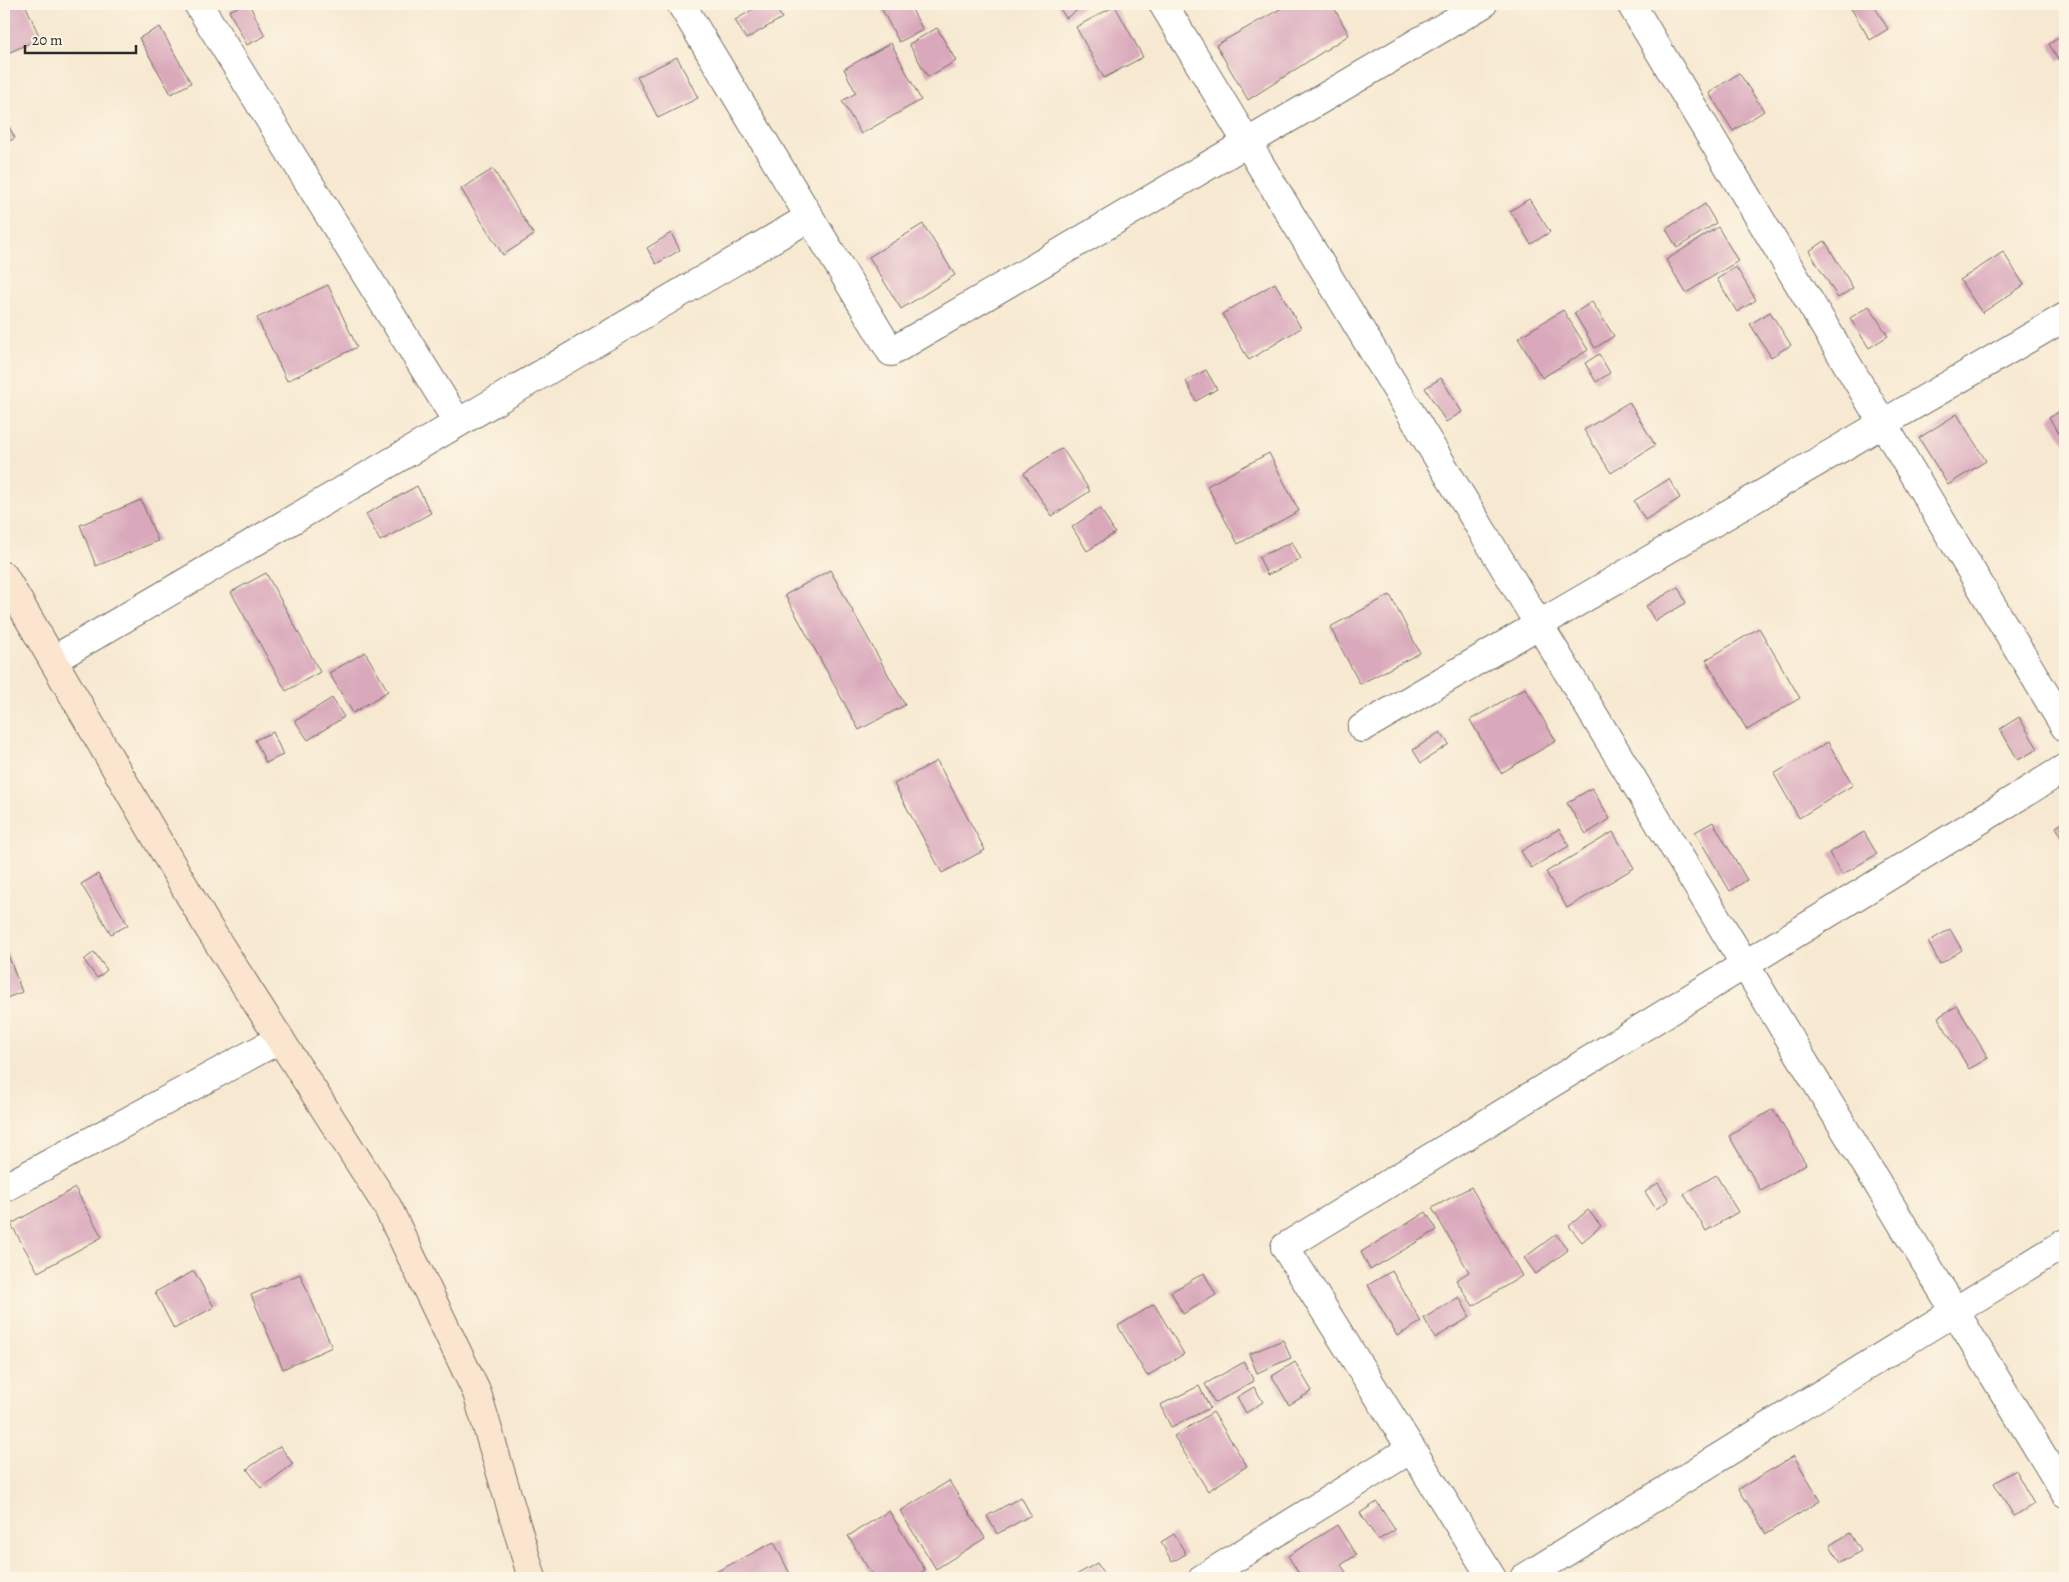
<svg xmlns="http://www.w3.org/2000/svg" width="2069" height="1582" font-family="Alegreya,serif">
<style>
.building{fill:#d9a8bb}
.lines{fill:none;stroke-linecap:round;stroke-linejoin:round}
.street-casing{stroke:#726e65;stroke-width:30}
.secondary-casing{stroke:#726e65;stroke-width:30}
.street{stroke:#fff;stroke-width:28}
.secondary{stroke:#fce5cf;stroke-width:28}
</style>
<rect width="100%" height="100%" fill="#fcf5e5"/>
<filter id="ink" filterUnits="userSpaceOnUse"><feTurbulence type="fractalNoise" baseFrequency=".02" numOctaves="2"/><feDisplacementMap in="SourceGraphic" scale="10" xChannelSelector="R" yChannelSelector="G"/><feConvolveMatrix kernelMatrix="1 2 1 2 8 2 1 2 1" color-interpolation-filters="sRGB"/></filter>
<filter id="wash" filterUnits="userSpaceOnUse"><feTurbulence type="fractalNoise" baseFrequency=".0096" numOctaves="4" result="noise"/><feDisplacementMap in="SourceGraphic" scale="20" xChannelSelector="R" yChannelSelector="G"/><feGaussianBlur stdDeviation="1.12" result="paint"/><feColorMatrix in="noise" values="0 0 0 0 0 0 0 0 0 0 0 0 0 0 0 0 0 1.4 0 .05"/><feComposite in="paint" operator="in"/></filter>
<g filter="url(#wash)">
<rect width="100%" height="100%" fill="#f7e9d1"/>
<g id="blocks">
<path class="building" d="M4 4H25L40 38 4 55Z
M244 4H249L265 36 247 45 229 11Z
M762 4H774L782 18 746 39 735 20Z
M879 4H909L923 30 899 42Z
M1057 4H1087L1066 18Z
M1289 4H1332L1349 35 1248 100 1216 45Z
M1852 4H1873L1888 29 1870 40 1849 5Z
M1115 6 1143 57 1104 78 1076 27Z
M160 27 191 83 171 94 139 38Z
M937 28 956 61 928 77 909 44Z
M2065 34V57L2059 61 2049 44Z
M891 43 921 100 861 134 842 101 856 93 844 69Z
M677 57 698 98 658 118 637 77Z
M1739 73 1764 111 1733 131 1709 93Z
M4 117 15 138 4 144Z
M493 169 534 235 503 255 461 189Z
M1529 199 1550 232 1531 244 1510 211Z
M1705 204 1716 223 1677 248 1666 229Z
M923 224 955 275 901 309 869 257Z
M1718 227 1738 261 1686 293 1666 260Z
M671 233 680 250 656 264 647 248Z
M1825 241 1853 288 1838 298 1809 251Z
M2003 252 2024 285 1982 313 1960 280Z
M1736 267 1756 300 1737 312 1717 279Z
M1275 283 1301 328 1249 360 1222 314Z
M328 285 357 347 287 381 257 318Z
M1592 302 1614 336 1595 348 1574 313Z
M1869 306 1888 336 1869 348 1850 318Z
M1563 310 1588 350 1542 378 1518 338Z
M1770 312 1791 345 1771 357 1750 324Z
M1599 354 1610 373 1596 382 1585 363Z
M1206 370 1217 389 1196 401 1186 381Z
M1441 378 1462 412 1446 422 1425 388Z
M1629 402 1655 445 1611 473 1584 430Z
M2065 408V443L2049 418Z
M1957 414 1986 461 1948 485 1919 438Z
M1062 448 1090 491 1052 516 1024 473Z
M1269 453 1299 511 1238 544 1207 486Z
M1669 479 1680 498 1645 520 1634 501Z
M417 486 431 513 380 541 366 514Z
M141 500 158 541 96 566 80 525Z
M1100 508 1115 533 1087 551 1072 527Z
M1292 542 1301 559 1267 575 1259 557Z
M830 570 905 705 859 730 785 595Z
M266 573 320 672 286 691 231 592Z
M1678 587 1686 603 1655 621 1646 606Z
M1390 595 1420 653 1360 684 1330 627Z
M1759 628 1800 698 1747 730 1706 660Z
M365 652 388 691 353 713 329 673Z
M1525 688 1556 741 1501 773 1470 720Z
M332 698 344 717 308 740 295 721Z
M2019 717 2038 749 2018 760 2000 729Z
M273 732 283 755 266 763 255 740Z
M1440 732 1449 744 1421 763 1413 750Z
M1828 742 1853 785 1799 818 1774 774Z
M937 761 985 850 942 873 894 784Z
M1592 788 1610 819 1586 834 1567 803Z
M2065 821V843L2056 827Z
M1713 822 1747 880 1730 891 1695 832Z
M1559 829 1569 846 1531 868 1521 851Z
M1613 832 1634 868 1567 908 1546 872Z
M1864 832 1877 854 1842 875 1829 853Z
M98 874 128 925 111 934 81 884Z
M1950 929 1962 950 1940 964 1928 942Z
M4 949H6L22 992 4 999Z
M94 952 107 970 97 978 84 960Z
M1957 1006 1988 1058 1969 1069 1938 1017Z
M1773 1109 1806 1164 1761 1191 1729 1136Z
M1716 1175 1738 1212 1706 1231 1684 1194Z
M1658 1183 1669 1200 1656 1209 1645 1192Z
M1471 1187 1522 1276 1473 1306 1456 1280 1469 1272 1432 1208Z
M75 1188 102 1237 38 1272 11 1224Z
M1588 1210 1601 1226 1582 1242 1569 1226Z
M1426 1212 1437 1230 1370 1270 1361 1252Z
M1556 1234 1568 1250 1536 1274 1524 1258Z
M194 1271 214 1307 174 1329 155 1292Z
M1392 1271 1421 1322 1397 1336 1368 1285Z
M1204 1273 1216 1295 1183 1314 1171 1292Z
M300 1274 332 1347 283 1369 251 1295Z
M1459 1297 1470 1317 1435 1338 1424 1318Z
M1154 1304 1184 1354 1147 1376 1118 1326Z
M1283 1340 1291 1358 1257 1373 1249 1354Z
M1244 1362 1254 1381 1215 1403 1205 1384Z
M1295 1362 1312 1391 1289 1405 1272 1376Z
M1199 1386 1210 1408 1171 1427 1160 1405Z
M1254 1387 1263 1402 1246 1413 1237 1397Z
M1213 1412 1247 1466 1208 1491 1174 1436Z
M280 1446 293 1464 261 1488 247 1469Z
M1794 1456 1820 1501 1766 1534 1739 1489Z
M2015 1470 2034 1504 2014 1516 1994 1483Z
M949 1481 985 1538 936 1569 900 1511Z
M1021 1497 1031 1515 997 1534 987 1516Z
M1377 1502 1395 1530 1378 1540 1360 1513Z
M889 1511 925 1570 911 1578H874L848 1536Z
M1337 1525 1356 1555 1341 1565 1347 1574 1340 1578H1302L1288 1556Z
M1850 1533 1861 1551 1840 1563 1830 1545Z
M1174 1534 1186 1554 1172 1562 1161 1542Z
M774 1542 792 1578H704Z
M1097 1563 1106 1578H1071Z"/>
</g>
</g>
<g filter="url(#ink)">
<use href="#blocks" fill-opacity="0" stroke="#726e65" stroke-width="1"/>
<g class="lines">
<g class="street-casing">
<path id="street" d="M198 4 458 423
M681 4 891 352 1483 4
M1163 4 2065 1493
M1631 4 2065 727
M53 660 810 217
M1362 728 2065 317
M4 1188 280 1039
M1203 1578 1411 1449
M1492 1578 1285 1247 2065 768
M1524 1578 2065 1243"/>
</g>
<g class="secondary-casing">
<path id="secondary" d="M4 576 208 927 387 1206 477 1393 532 1578"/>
</g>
<use href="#street" class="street"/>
<use href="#secondary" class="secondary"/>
</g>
</g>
<rect width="2069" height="1582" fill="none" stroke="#fcf5e5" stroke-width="20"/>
<path d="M25 45v8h111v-8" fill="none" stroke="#2b2b2b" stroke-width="2.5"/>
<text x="32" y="45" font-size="15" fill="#2b2b2b" stroke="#fcf5e5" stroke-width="4" paint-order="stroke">20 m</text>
</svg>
